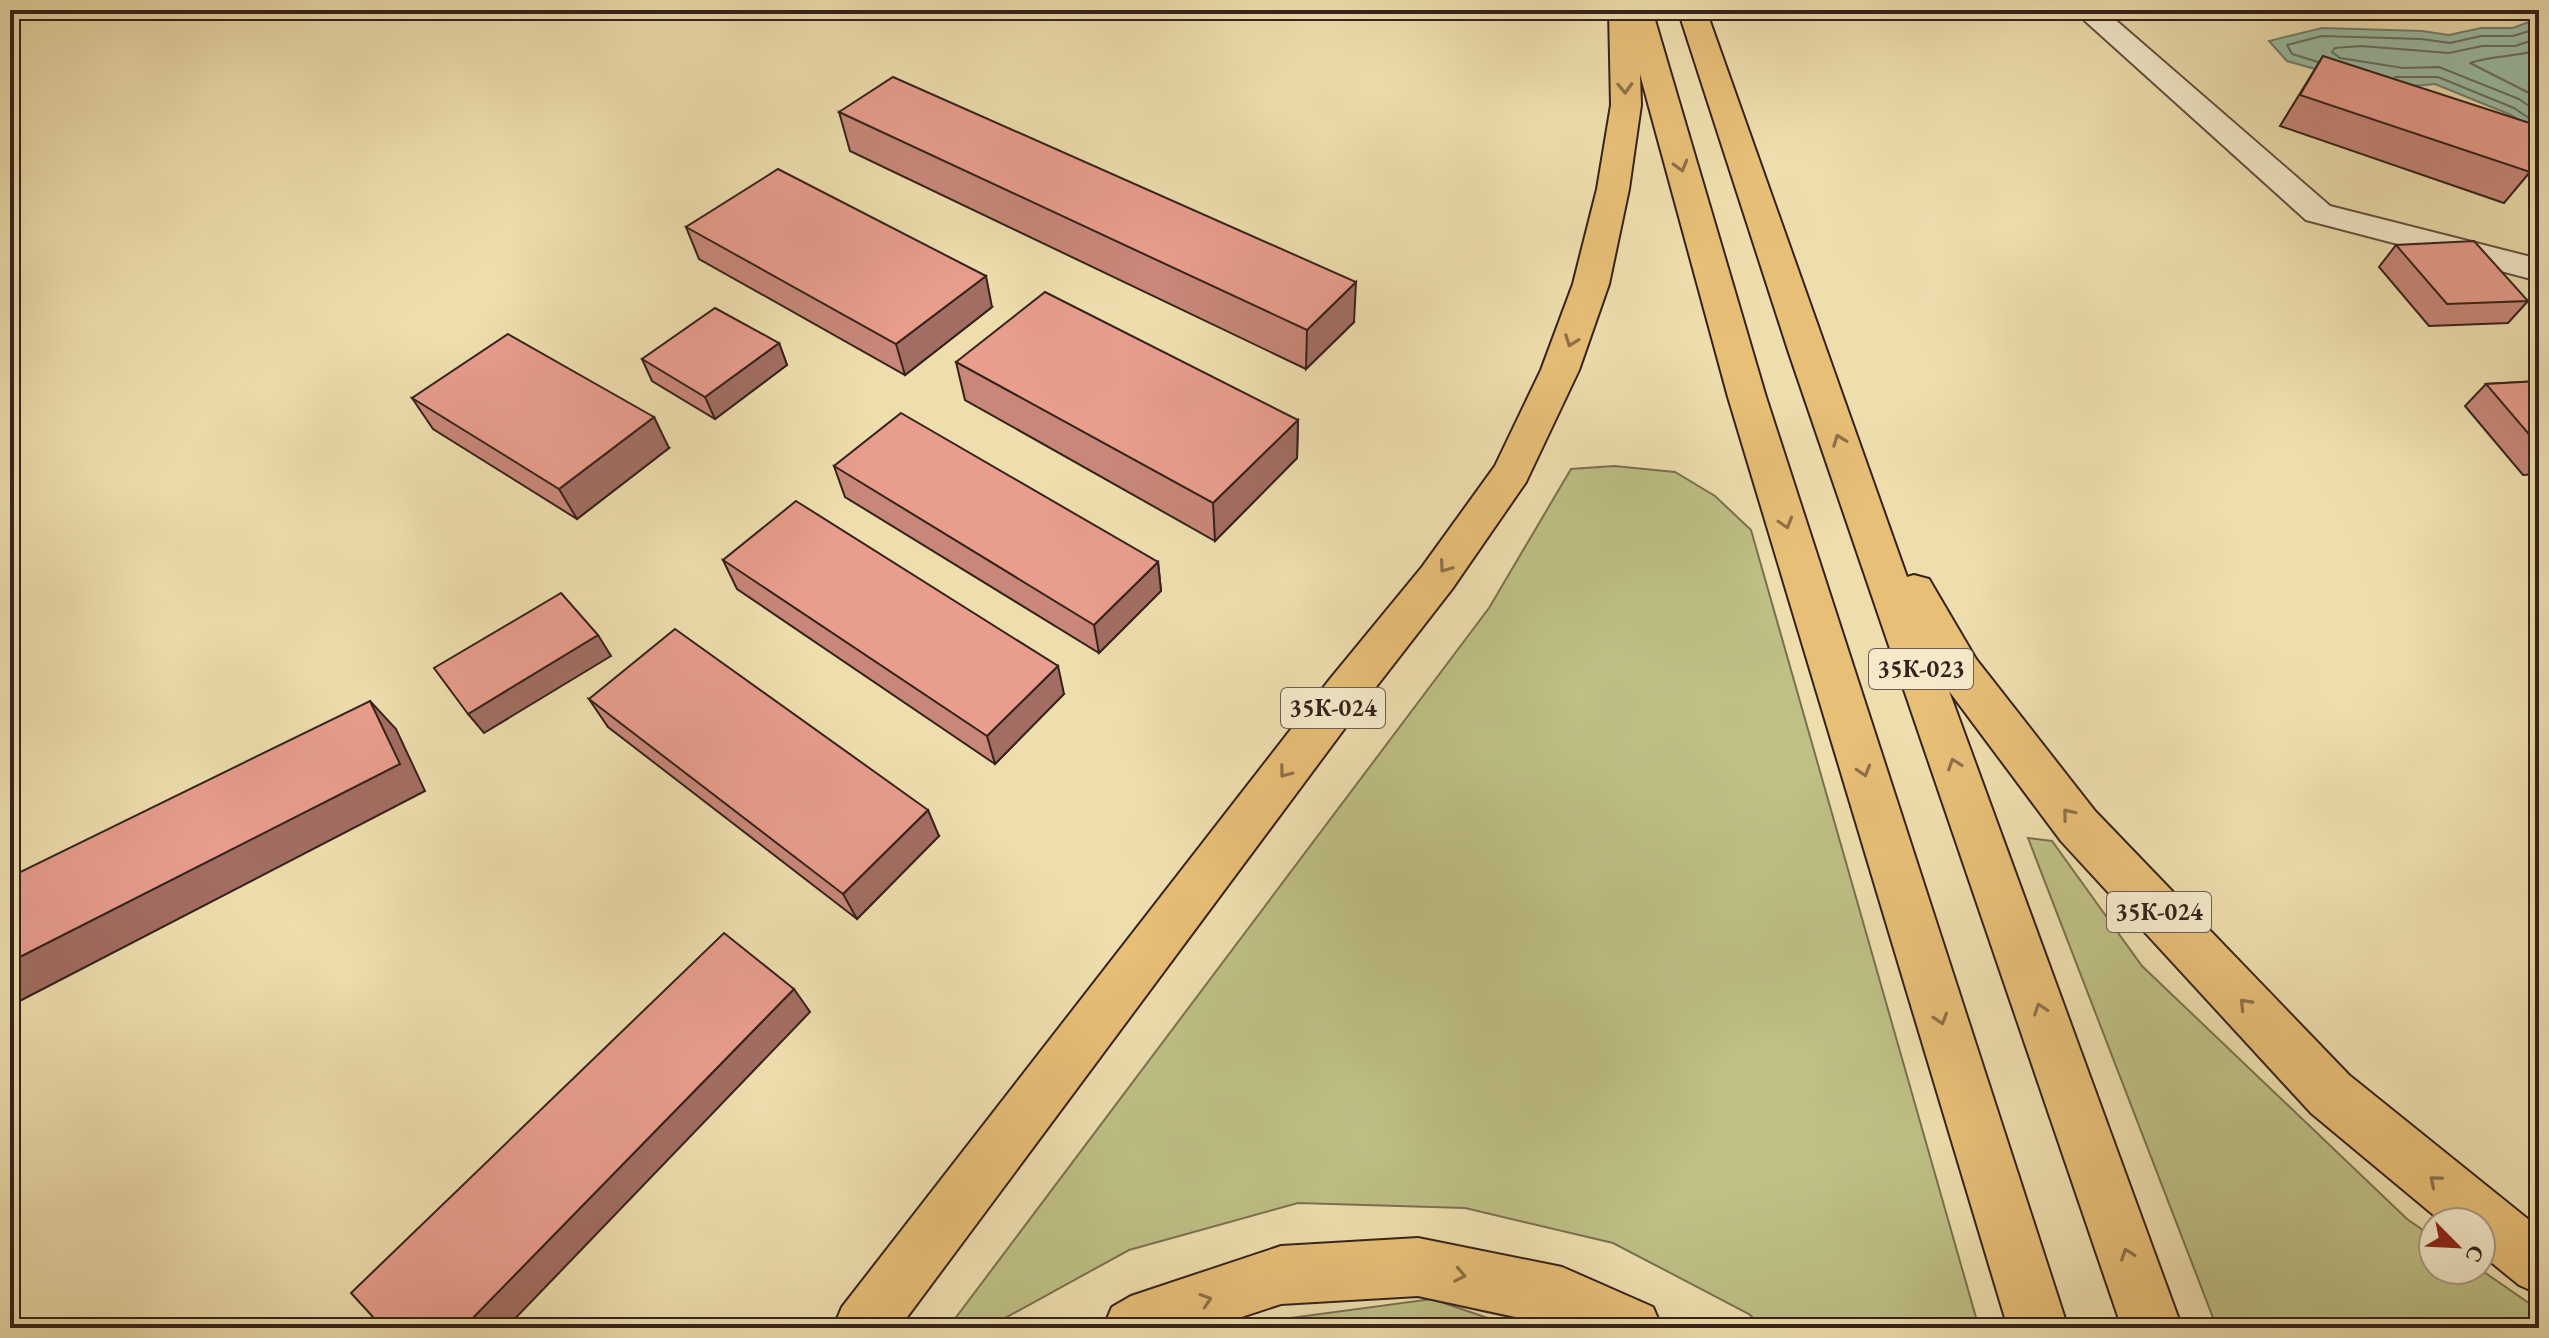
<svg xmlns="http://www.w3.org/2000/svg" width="2549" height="1338" font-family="'EB Garamond',serif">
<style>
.green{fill:#bec086;stroke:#7a7150;stroke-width:2}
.water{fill:#9bbda6;stroke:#737f6e;stroke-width:2}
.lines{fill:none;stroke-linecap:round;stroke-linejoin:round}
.shore{stroke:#687060;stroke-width:2}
.minor-casing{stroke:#645140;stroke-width:4}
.major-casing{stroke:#36221b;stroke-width:4}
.minor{fill:#f4eaca;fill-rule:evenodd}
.major{fill:#e7bf77;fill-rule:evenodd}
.rail{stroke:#36221b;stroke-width:4;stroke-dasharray:10 10;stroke-linecap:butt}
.wall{fill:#c88779;stroke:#36221b;stroke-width:2}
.shaded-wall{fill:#a26e63;stroke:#36221b;stroke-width:2}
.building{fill:#e89d8d;stroke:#36221b;stroke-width:2}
.oneway{stroke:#8e7049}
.labels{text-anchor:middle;stroke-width:7;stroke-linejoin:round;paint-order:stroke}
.shield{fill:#f4eaca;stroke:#6f5e50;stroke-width:2}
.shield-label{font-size:24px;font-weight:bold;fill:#36221b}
</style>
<rect width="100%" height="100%" fill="#eedeae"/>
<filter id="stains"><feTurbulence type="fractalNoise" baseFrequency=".0025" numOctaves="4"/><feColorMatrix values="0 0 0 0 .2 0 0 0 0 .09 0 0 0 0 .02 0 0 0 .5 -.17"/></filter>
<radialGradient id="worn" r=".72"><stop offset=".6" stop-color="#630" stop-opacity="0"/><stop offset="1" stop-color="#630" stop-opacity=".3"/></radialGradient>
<path class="green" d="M1614 466 1675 472 1715 496 1751 530 1979 1328H1764L1749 1314 1613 1243 1465 1208 1298 1203 1129 1250 987 1328H948L1489 608 1571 469Z
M2028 838 2052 841 2142 966 2407 1219 2433 1237V1270H2481L2539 1310V1328H2217Z
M1432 1299 1517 1328H1237L1245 1324Z"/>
<path class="water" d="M2534 20 2539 21V134L2511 115 2435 84 2402 87 2336 75 2287 61 2269 41 2322 28 2422 31 2449 35 2481 28H2513Z"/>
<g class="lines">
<path class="shore" d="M2539 38 2515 46H2482L2449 53 2361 46 2335 48 2332 52 2340 58 2403 68 2439 67 2519 99 2539 113
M2539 50C2516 57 2492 55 2470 63L2539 98
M2318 62 2292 54 2287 45 2322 36 2421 39 2450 43 2481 36H2513L2539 28
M2395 77H2438L2514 108 2536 123"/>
<g class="minor-casing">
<path id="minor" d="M2073 10H2104L2330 206 2539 259V281L2306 220Z"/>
</g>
<g class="major-casing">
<path id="major" d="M1609 10C1625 10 1645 6 1655 20L1766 397 2068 1328H2008L1728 397 1640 74 1641 105 1629 189 1609 284 1579 370 1526 482 1452 589 1362 705 899 1328H833L842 1307 1330 679 1422 567 1495 466 1541 370 1573 284 1597 189 1611 105Z
M1678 10H1706L1907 577 1914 575 1929 579 1976 659 2095 811 2349 1075 2539 1228V1294L2519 1285 2481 1254V1222H2442L2311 1113 2061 841 1949 691 2182 1328H2122L1789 353Z
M1418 1238 1562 1267 1653 1307 1662 1328H1566L1418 1296 1281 1304 1208 1328H1103L1112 1307 1131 1296 1281 1246Z"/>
</g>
<use href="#minor" class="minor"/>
<use href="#major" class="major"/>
<path class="rail" d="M10 17 68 10"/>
</g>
<path class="wall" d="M2323 56 2530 172 2504 203 2280 126Z
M839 112 1354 322 1306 369 850 151Z
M2539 175V212L2533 181Z
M686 227 992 307 905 375 699 259Z
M2396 245 2528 301 2508 323 2429 326 2379 267Z
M779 343 787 365 715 419 652 381 642 359Z
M956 362 1298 420 1297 458 1215 541 965 400Z
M2539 381V474L2523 475 2465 406 2486 384Z
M412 398 669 448 577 519 433 429Z
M834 466 1158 562 1161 591 1099 653 845 497Z
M723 560 1064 694 995 764 737 589Z
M589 699 939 836 857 919 608 727Z"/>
<path class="shaded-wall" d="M986 276 992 307 905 375 896 344Z
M1356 282 1354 322 1306 369 1307 330Z
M779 343 787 365 715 419 705 397Z
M654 417 669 448 577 519 559 489Z
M1298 420 1297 458 1215 541 1213 503Z
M1158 562 1161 591 1099 653 1094 625Z
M598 635 611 656 484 733 468 714Z
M1058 666 1064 694 995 764 987 736Z
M370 701 396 729 425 791 10 1006V962Z
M928 810 939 836 857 919 843 894Z
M794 989 810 1012 506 1328H463Z"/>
<path class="building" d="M2323 56 2539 126V150L2530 172 2300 95Z
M893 77 1356 282 1307 330 839 112Z
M778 169 986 276 896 344 686 227Z
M2474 241 2528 301 2447 304 2396 245Z
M1045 292 1298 420 1213 503 956 362Z
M715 308 779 343 705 397 642 359Z
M508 334 654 417 559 489 412 398Z
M2539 381V446L2486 384Z
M901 413 1158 562 1094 625 834 466Z
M796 501 1058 666 987 736 723 560Z
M561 593 598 635 468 714 434 668Z
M675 629 928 810 843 894 589 699Z
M370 701 400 764 10 962V877Z
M724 933 794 989 463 1328H383L351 1293Z"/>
<defs><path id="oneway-chevron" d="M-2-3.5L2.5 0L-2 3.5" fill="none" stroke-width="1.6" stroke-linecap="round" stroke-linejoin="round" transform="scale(2)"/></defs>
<g class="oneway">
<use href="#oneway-chevron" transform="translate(1625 88) rotate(88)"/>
<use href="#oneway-chevron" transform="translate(1681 166) rotate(74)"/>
<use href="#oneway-chevron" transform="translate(1571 341) rotate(110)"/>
<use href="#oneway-chevron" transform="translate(1839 440) rotate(-110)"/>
<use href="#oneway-chevron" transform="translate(1786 523) rotate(73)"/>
<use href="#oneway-chevron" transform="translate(1445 567) rotate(125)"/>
<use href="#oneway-chevron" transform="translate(1954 764) rotate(-109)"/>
<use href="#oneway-chevron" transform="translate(1864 771) rotate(73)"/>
<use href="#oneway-chevron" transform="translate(1285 772) rotate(127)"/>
<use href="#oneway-chevron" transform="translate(2068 814) rotate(-129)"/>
<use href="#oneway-chevron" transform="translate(2245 1004) rotate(-133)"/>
<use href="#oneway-chevron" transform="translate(2040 1009) rotate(-109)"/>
<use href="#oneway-chevron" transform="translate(1941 1019) rotate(73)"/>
<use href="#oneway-chevron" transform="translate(2435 1181) rotate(-140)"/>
<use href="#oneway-chevron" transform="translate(2127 1254) rotate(-109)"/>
<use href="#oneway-chevron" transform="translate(1460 1275) rotate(11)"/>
<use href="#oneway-chevron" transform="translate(1206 1300) rotate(-18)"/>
</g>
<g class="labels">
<g class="shield">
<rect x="1869" y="649" width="104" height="40" rx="6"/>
<rect x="1281" y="688" width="104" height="40" rx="6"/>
<rect x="2107" y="892" width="104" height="40" rx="6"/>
</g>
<g class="shield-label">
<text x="1921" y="677">35К-023</text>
<text x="1333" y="716">35К-024</text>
<text x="2159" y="920">35К-024</text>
</g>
</g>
<rect width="2549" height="1338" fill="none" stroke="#eedeae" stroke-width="40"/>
<rect x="12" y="12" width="2525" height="1314" fill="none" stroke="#36221b" stroke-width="4"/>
<rect x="20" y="20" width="2509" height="1298" fill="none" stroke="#36221b" stroke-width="2"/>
<g transform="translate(2457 1246) rotate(114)"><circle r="38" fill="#f4eaca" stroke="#a89a84" stroke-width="2"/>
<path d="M0-6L14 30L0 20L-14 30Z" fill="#8f2418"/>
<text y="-12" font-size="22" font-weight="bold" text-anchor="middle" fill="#36221b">С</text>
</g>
<rect width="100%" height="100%" filter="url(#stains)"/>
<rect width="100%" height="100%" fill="url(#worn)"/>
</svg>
